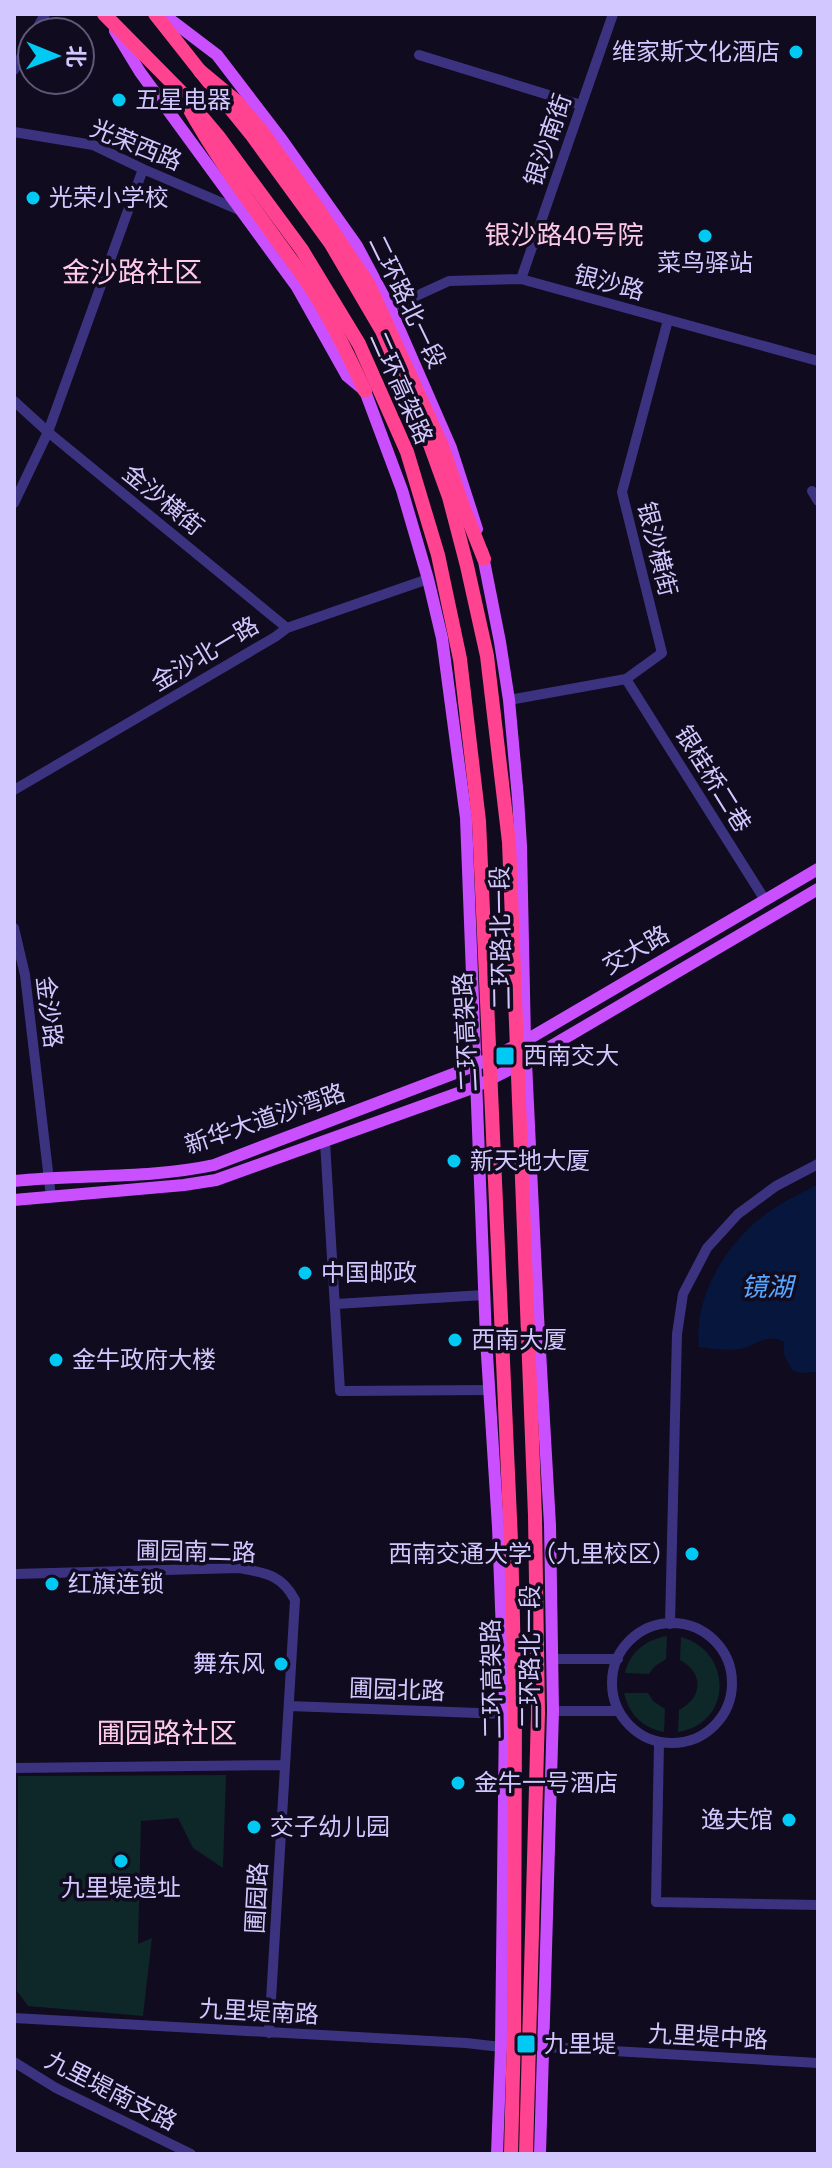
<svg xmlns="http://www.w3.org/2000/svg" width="832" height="2168" font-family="Helvetica,'Noto Sans SC',sans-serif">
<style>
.green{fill:#0e2728}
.water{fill:#06163c}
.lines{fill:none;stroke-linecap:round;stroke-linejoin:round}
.minor{stroke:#3b3380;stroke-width:10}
.major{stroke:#ca4fff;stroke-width:12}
.highway{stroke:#ff4390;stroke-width:14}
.highway-bridge{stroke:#ff4390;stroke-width:14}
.poi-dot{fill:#00c9f3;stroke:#100b1e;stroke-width:3}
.labels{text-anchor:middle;stroke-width:7;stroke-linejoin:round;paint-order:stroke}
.poi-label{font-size:24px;fill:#d2c8ff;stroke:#100b1e;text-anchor:start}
.street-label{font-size:24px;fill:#d2c8ff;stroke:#100b1e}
.neighbourhood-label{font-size:26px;fill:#ffcae8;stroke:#100b1e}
.water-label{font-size:26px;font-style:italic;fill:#56a5ff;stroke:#100b1e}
.quarter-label{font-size:28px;fill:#ffcae8;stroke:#100b1e}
</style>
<rect width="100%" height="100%" fill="#100b1e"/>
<path class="green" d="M667 1636 666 1659 654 1667 649 1674 625 1673C630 1652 645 1640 667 1636Z
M681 1637C733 1651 733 1724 678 1732L679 1710C703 1698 704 1673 680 1660Z
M624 1693H648L653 1701 665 1709 664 1732C643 1728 629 1715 624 1693Z
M226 1775 223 1868 193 1848 178 1818 141 1821 138 1944 152 1938 143 2016 28 2006 17 1991 18 1776Z"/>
<path class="water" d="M818 1184V1372L799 1373 792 1370 784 1355V1342C767 1332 756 1346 740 1349 727 1351 712 1349 699 1347 693 1295 728 1240 770 1211 785 1200 802 1193 818 1184Z"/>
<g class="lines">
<path class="minor" d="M35 32 45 14
M419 55 581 105
M14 70 32 38
M14 132 93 145 143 169 239 210
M521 279 613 14
M390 308 449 281 521 279 818 361
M14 401 48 432 287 628
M812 491 818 501
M14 503 48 432 143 169
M626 679 765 900
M509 700 626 679 662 653 622 492 668 320
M14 790 275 637 287 628 428 579
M14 928 25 975 51 1197
M325 1142 340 1391 489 1390
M336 1304 484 1295
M14 1574 239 1568C266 1573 282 1575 295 1600L269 2033
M612 1683a60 60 0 1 1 120 0a60 60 0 1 1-120 0Z
M670 1624 677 1334 683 1294 707 1248 738 1214 776 1186 818 1164
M554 1659H618
M289 1706 505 1714
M553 1711H619
M659 1742 656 1902 818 1905
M14 1768 285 1765
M14 2018 466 2043 501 2047H545L818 2063
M14 2062 56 2088 191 2154"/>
<path class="major" d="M163 14 217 55 282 140 357 246 390 308 451 448 477 529
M115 31 140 72 297 287 347 376 365 391 402 490 428 579 442 638 466 818 486 1339 498 1527 505 1714 501 2047 497 2154
M482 551 500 642 509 700 518 798 521 846 525 1041 538 1316 550 1525 553 1711 540 2154
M14 1181C80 1174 149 1179 214 1165L474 1066 525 1041 818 869
M14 1200 184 1185 216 1180 475 1087 526 1061 818 889"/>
<path class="highway" d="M155 14 200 71 236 101 261 130 316 206 369 285 442 446 463 506 484 559
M186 103C222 169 265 222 307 282 330 317 348 354 365 391"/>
<path class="highway-bridge" d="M104 14 181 92 218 136 302 250 359 344 407 452 438 555 460 659 479 821 511 1541 515 1700 514 2032 511 2154
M200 71 251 134 331 244 382 331 424 428 449 497 467 566 487 656 509 842 535 1516 538 1713 526 2154"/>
</g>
<g class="poi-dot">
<circle cx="796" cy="52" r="8"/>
<circle cx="119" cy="100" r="8"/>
<circle cx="33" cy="198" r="8"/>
<circle cx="705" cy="236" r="8"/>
<rect x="495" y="1046" width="20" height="20" rx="4"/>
<circle cx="454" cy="1161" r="8"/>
<circle cx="305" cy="1273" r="8"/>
<circle cx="455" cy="1340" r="8"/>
<circle cx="56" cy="1360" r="8"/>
<circle cx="692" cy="1554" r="8"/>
<circle cx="52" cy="1584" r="8"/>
<circle cx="281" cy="1664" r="8"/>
<circle cx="458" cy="1783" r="8"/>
<circle cx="789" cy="1820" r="8"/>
<circle cx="254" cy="1827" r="8"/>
<circle cx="121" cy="1861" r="8"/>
<rect x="516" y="2034" width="20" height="20" rx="4"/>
</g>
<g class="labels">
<g class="poi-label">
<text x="780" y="60" text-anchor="end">维家斯文化酒店</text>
<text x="135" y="108">五星电器</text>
<text x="49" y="206">光荣小学校</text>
<text x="705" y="271" text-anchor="middle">菜鸟驿站</text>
<text x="523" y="1064">西南交大</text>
<text x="470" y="1169">新天地大厦</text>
<text x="321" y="1281">中国邮政</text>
<text x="471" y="1348">西南大厦</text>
<text x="72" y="1368">金牛政府大楼</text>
<text x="676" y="1562" text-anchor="end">西南交通大学（九里校区）</text>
<text x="68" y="1592">红旗连锁</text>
<text x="265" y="1672" text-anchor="end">舞东风</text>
<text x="474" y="1791">金牛一号酒店</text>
<text x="773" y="1828" text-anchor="end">逸夫馆</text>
<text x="270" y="1835">交子幼儿园</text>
<text x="121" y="1896" text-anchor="middle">九里堤遗址</text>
<text x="544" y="2052">九里堤</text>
</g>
<g class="street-label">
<text transform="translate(548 140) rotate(-71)" y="8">银沙南街</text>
<text transform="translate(136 145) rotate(22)" y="8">光荣西路</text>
<text transform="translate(609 283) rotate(15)" y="8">银沙路</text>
<text transform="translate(407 302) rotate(64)" y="8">二环路北一段</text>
<text transform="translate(401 388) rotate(66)" y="8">二环高架路</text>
<text transform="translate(163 500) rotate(39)" y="8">金沙横街</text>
<text transform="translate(657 549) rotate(76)" y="8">银沙横街</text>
<text transform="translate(205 654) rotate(-31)" y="8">金沙北一路</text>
<text transform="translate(713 779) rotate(58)" y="8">银桂桥二巷</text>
<text transform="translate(501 938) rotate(-91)" y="8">二环路北一段</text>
<text transform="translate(636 950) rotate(-30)" y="8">交大路</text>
<text transform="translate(49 1012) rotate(83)" y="8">金沙路</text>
<text transform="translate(466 1032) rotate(-93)" y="8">二环高架路</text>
<text transform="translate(265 1119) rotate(-19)" y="8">新华大道沙湾路</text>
<text transform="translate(196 1552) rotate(1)" y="8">圃园南二路</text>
<text transform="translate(530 1657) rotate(-90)" y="8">二环路北一段</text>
<text transform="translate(492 1679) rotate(-91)" y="8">二环高架路</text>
<text transform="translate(397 1690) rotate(2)" y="8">圃园北路</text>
<text transform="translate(257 1898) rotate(-87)" y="8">圃园路</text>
<text transform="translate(259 2012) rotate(3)" y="8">九里堤南路</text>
<text transform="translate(708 2037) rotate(3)" y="8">九里堤中路</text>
<text transform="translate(111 2091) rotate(27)" y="8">九里堤南支路</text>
</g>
<g class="neighbourhood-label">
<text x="564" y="244">银沙路40号院</text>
</g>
<g class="water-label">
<text x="767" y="1296">镜湖</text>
</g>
<g class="quarter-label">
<text x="132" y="282">金沙路社区</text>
<text x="167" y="1743">圃园路社区</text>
</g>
</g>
<rect width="832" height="2168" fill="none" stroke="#d2c8ff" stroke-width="32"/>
<g transform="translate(56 56) rotate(91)"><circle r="38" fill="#100b1e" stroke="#5e5778" stroke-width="2"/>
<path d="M0-6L14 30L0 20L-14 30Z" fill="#00c9f3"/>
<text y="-12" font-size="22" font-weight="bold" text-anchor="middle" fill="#d2c8ff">北</text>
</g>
</svg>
